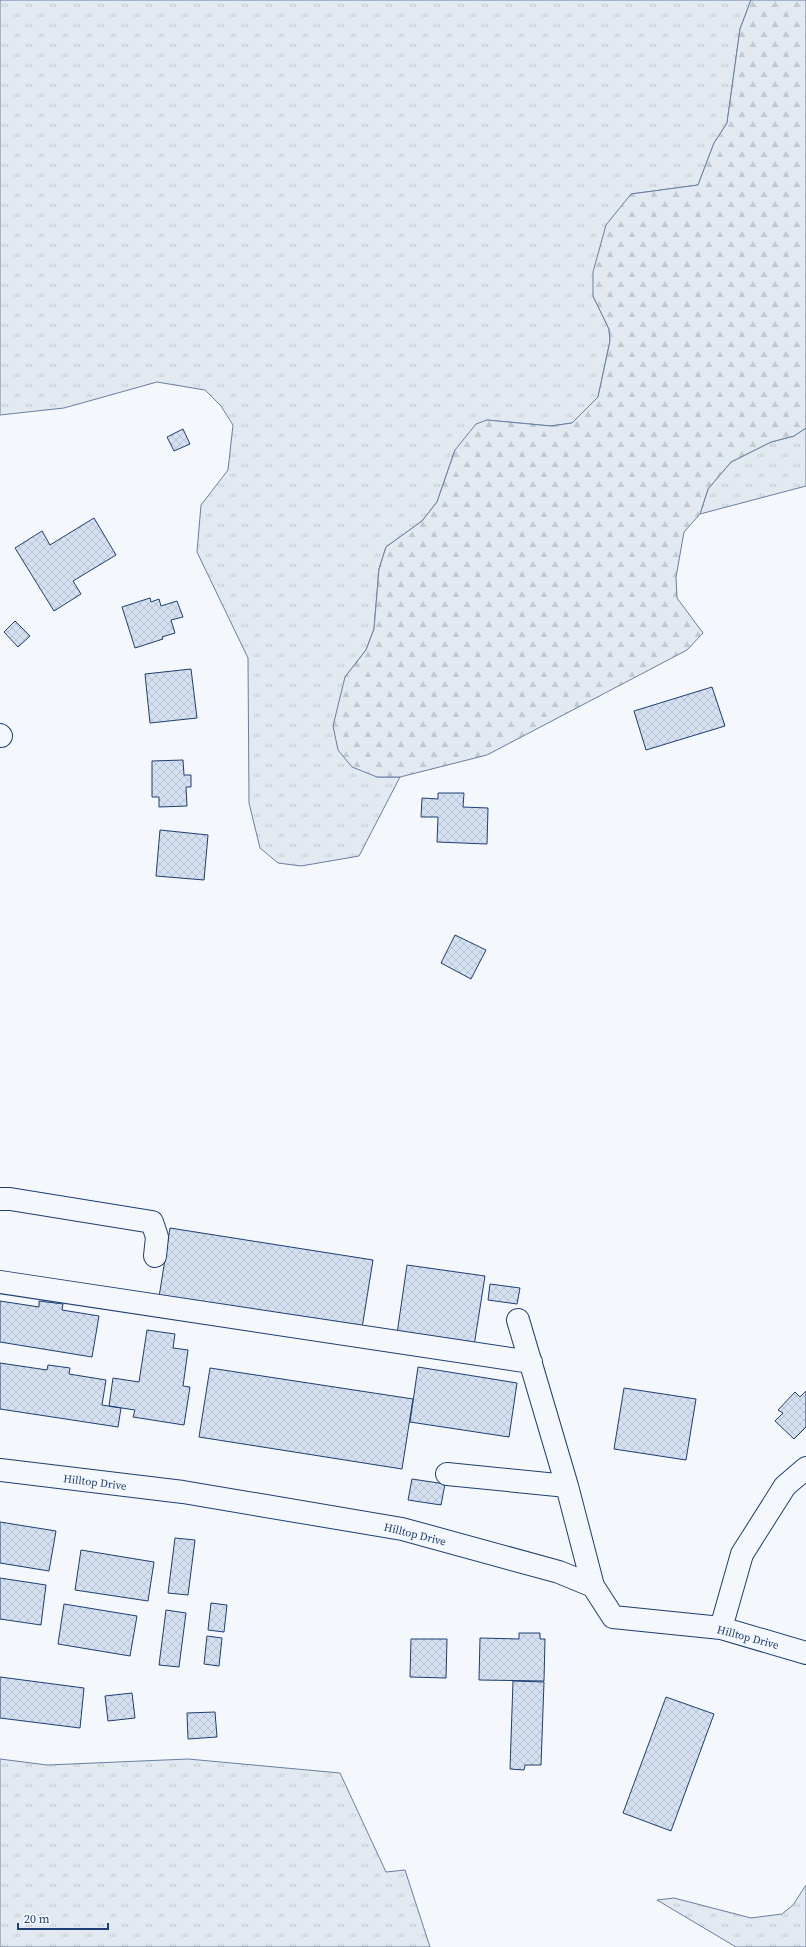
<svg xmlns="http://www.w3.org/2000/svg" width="806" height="1947" font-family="'Source Serif 4',serif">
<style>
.grass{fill:url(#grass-tufts);stroke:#687fa3}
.forest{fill:url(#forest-firs);stroke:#687fa3}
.building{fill:url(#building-cross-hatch);stroke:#1d3f73}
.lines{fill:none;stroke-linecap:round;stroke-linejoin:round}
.minor-casing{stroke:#1d3f73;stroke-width:24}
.minor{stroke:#f4f7fb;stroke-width:22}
.labels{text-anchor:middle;stroke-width:3;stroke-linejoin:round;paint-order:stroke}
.street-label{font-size:11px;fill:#1d3f73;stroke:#f4f7fb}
</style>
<defs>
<pattern id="grass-tufts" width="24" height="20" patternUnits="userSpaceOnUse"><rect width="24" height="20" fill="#e3e9f0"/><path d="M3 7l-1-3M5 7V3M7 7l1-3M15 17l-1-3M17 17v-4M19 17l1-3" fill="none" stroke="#c2c9d1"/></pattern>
<pattern id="forest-firs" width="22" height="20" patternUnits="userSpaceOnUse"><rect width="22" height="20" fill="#e3e9f0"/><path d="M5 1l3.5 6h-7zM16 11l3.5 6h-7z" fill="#c2c9d1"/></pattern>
<pattern id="building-cross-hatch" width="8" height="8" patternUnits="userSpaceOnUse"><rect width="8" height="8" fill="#d5e0f0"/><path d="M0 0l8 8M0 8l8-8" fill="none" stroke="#b6c1d1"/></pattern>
</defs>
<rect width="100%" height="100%" fill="#f4f7fb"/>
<path class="grass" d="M0 0H751L740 29 727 123 714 143 698 185 631 194 593 296 609 329 610 341 598 397 572 423 551 426 487 420 455 450 437 502 422 521 386 547 379 569 374 629 366 650 345 677 377 777H400L359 856 301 866 278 863 260 848 249 803 248 658 197 552 201 505 228 470 233 425 221 406 205 390 157 382 64 408 0 415Z
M806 428V486L700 514 708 489 731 462 771 442 794 436Z
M0 1759 47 1765 188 1759 340 1773 386 1872 405 1870 430 1947H0Z
M806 1885V1947H736L657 1900 674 1898 751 1918 782 1914 793 1905Z"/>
<path class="forest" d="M751 0H806V428L794 436 771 442 731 462 708 489 700 514 684 532 676 577 677 598 703 633 687 650 487 755 400 777H377L352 767 338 750 333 726 345 677 366 650 374 629 379 569 386 547 422 521 437 502 455 450 476 424 487 420 551 426 572 423 598 397 610 341 609 329 593 296V272L606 225 631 194 698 185 714 143 727 123 740 29Z"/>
<path class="building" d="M183 429 190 444 174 451 167 437Z
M94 518 116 555 73 581 81 594 54 611 15 548 42 531 50 545Z
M150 598 151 602 159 599 161 606 177 601 183 617 171 620 175 633 162 637 163 639 135 648 122 607Z
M15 621 30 636 18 647 4 632Z
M191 669 197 718 150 723 145 674Z
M712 687 725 726 646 750 634 711Z
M183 760 184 775H191V787H186L187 806 159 807V797H152V761Z
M438 793H464L463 807 488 808 487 844 437 842 438 817H421L422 798 438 799Z
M160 830 208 835 204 880 156 876Z
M455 935 486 950 471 979 441 963Z
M170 1228 373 1260 362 1328 159 1297Z
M407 1265 485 1276 474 1346 397 1334Z
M490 1284 520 1288 517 1304 488 1300Z
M0 1301 39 1307V1301L63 1304 62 1310 99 1316 92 1357 0 1342Z
M147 1330 175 1334 173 1348 188 1350 183 1386 190 1387 184 1425 133 1417 135 1410 109 1406 113 1378 139 1382Z
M0 1363 47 1370 48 1365 70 1368 69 1374 106 1380 102 1405 121 1408 118 1427 0 1409Z
M418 1367 517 1383 509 1437 410 1422Z
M210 1368 413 1399 402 1469 199 1437Z
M624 1388 696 1399 686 1460 614 1449Z
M806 1391V1427L794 1439 775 1421 783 1413 778 1410 795 1392 800 1397Z
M412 1479 445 1484 441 1505 408 1500Z
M0 1522 56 1531 49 1571 0 1563Z
M175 1538 195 1540 188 1595 168 1593Z
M81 1550 154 1562 148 1601 75 1590Z
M0 1578 46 1585 41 1625 0 1619Z
M211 1603 227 1605 224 1632 208 1630Z
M64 1604 137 1616 130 1656 58 1644Z
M166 1610 186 1613 179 1667 159 1665Z
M519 1633H540V1639H545L544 1681 479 1680 480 1638 519 1639Z
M207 1636 222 1638 219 1666 204 1664Z
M411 1639H447L446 1678 410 1677Z
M0 1677 84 1688 80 1728 0 1718Z
M513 1681 544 1682 541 1765H525L524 1770 510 1769Z
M132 1693 135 1718 108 1721 105 1696Z
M666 1697 714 1714 671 1831 623 1813Z
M215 1712 217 1737 188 1739 187 1713Z"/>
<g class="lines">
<g class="minor-casing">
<path id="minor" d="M0 735 1 736
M0 1199H10L152 1222 157 1237 155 1256
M0 1282 531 1362
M518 1320 567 1486 593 1586
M0 1470 183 1492 402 1529 559 1572 593 1586 613 1617 721 1628 806 1653
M447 1474 567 1486
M721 1628 742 1554 785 1486 806 1468"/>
</g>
<use href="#minor" class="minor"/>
</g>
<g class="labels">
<g class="street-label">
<text transform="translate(95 1482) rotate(7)" y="4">Hilltop Drive</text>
<text transform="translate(415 1534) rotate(14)" y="4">Hilltop Drive</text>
<text transform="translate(748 1637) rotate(15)" y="4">Hilltop Drive</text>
</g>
</g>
<path d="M18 1923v6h90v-6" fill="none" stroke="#1d3f73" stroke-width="2"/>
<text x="24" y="1923" font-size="12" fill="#1d3f73" stroke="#f4f7fb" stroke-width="3" paint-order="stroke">20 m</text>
</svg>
